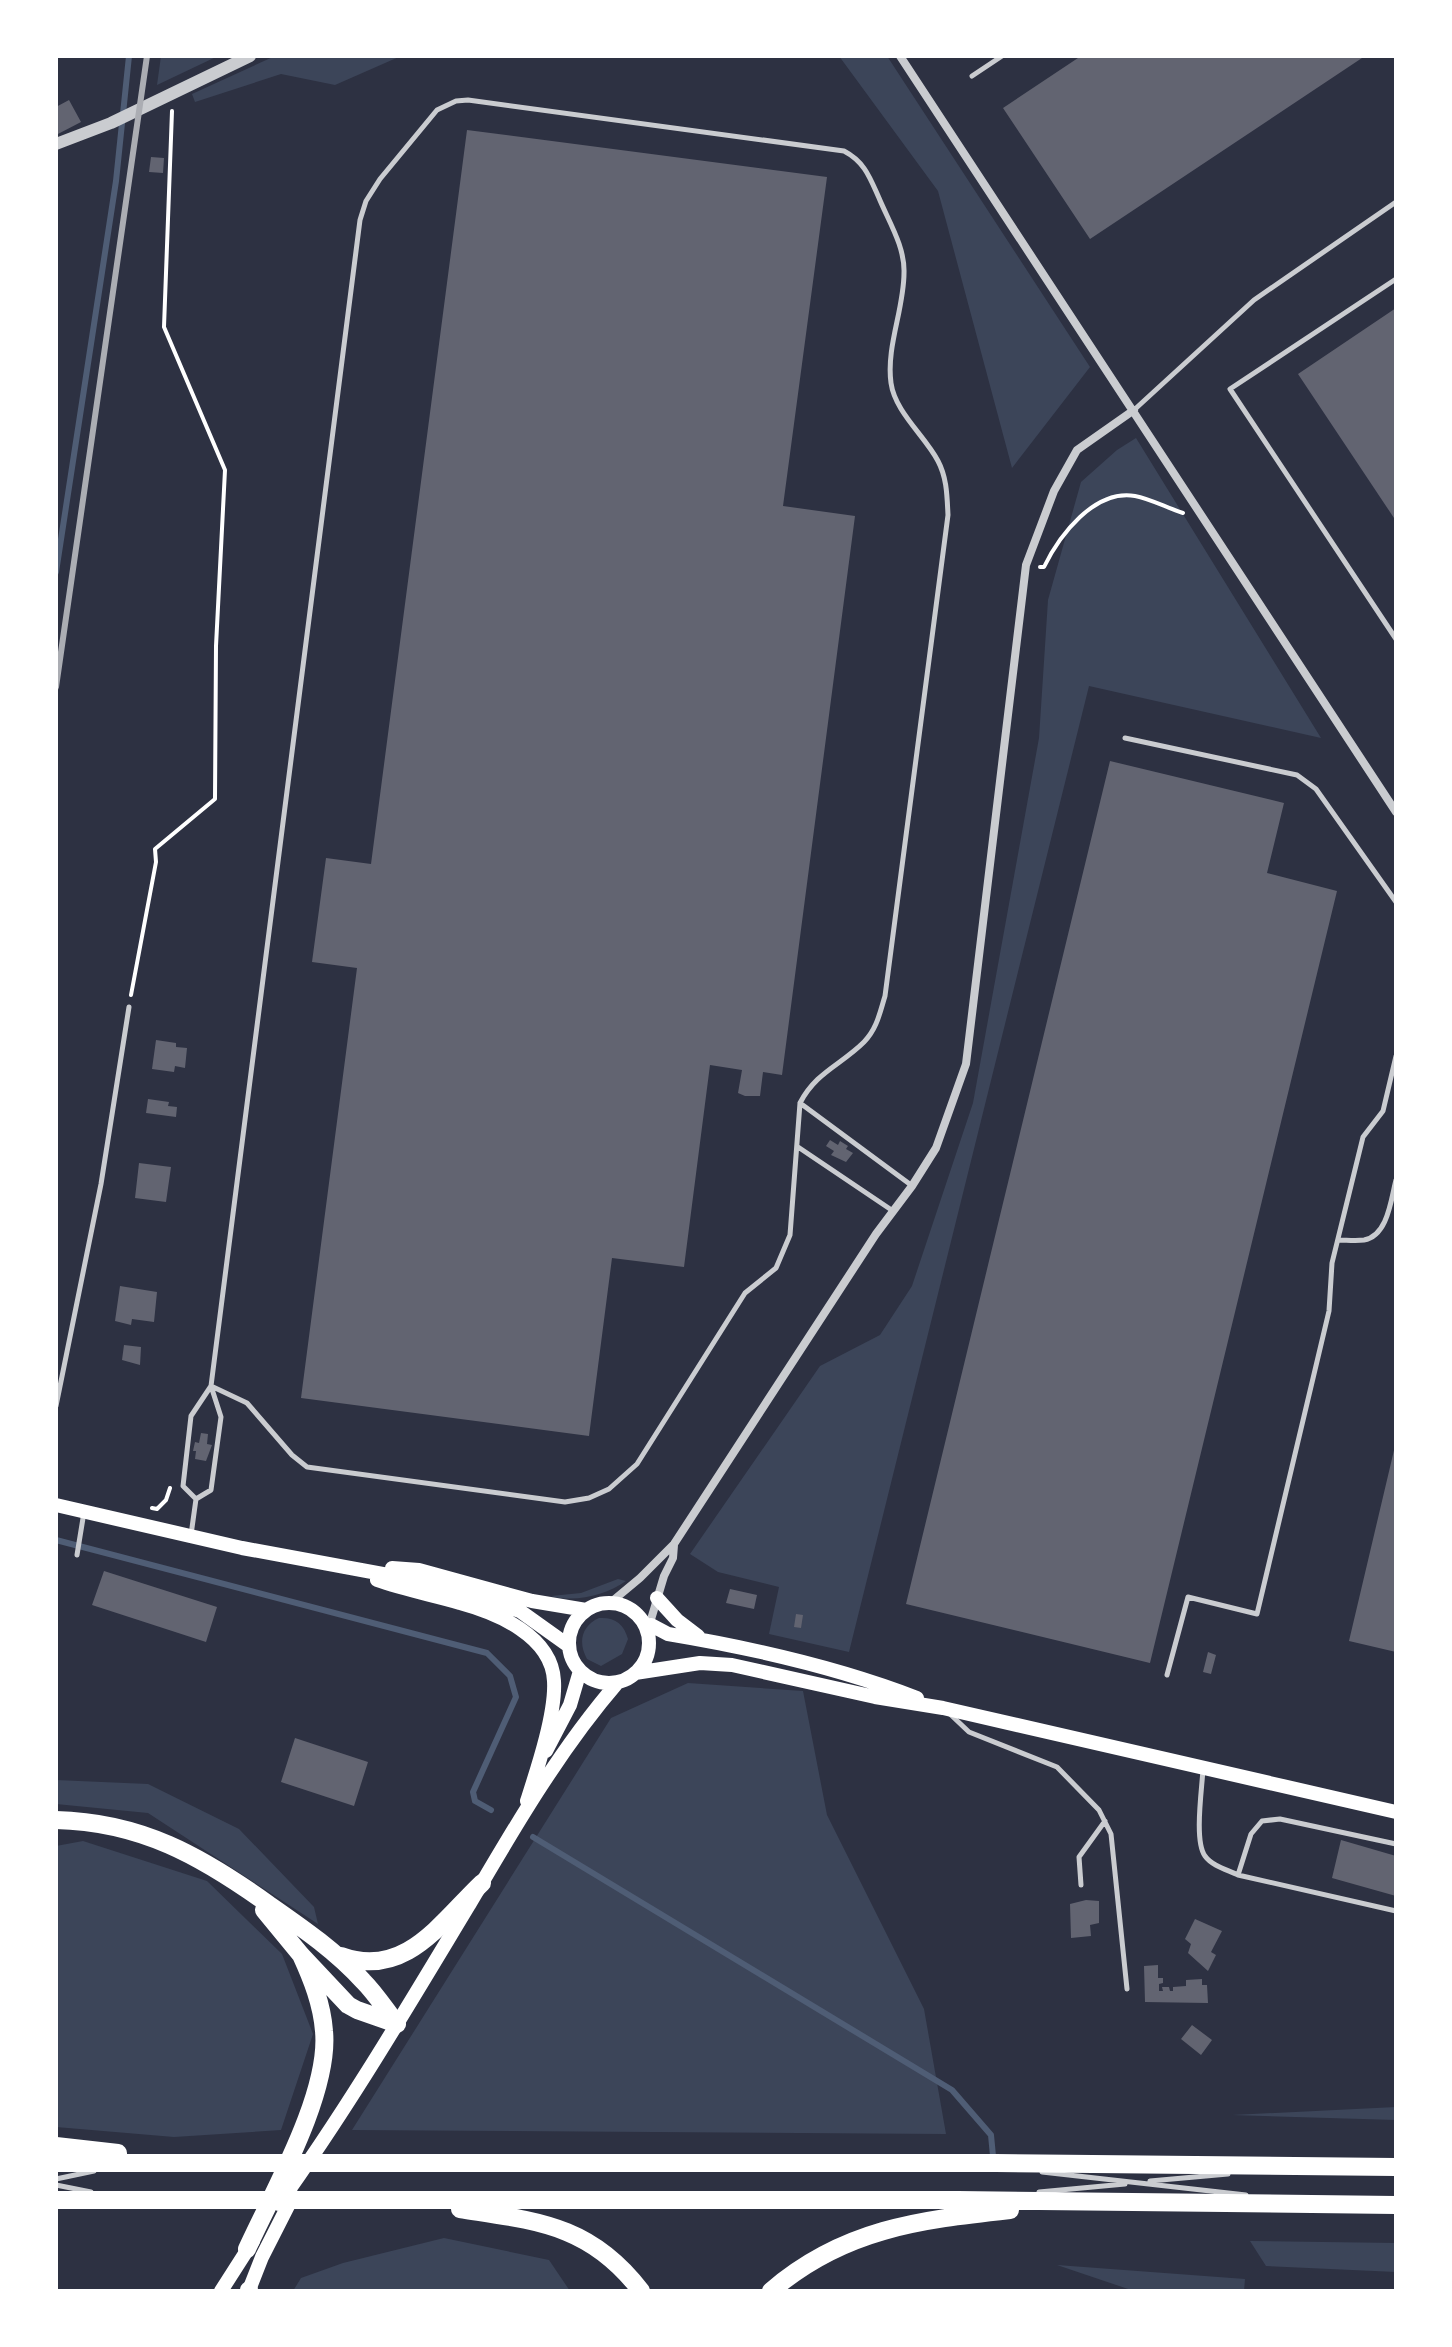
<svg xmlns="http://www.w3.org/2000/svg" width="1452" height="2347" font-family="Jost,sans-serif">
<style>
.green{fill:#3c4559}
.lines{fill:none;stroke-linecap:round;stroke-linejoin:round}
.stream{stroke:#4f5d75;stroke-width:6}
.building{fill:#626471}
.path{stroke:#fff;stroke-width:4}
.service{stroke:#caccd0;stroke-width:5}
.minor{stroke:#caccd0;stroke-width:8}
.tertiary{stroke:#caccd0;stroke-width:12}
.secondary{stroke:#fff;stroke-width:14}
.motorway{stroke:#fff;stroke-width:18}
.rail{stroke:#abadb3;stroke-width:6}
</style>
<rect width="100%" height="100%" fill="#2d3142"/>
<path class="green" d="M161 56H218L157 85Z
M275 56H401L335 85 281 74 195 102 192 94Z
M839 56H887L1090 367 1012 468 938 191Z
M1136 438 1321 738 1089 686 849 1652 769 1634 779 1587 718 1572 690 1554 820 1366 880 1335 912 1286 973 1103 1039 738 1048 600 1081 482 1117 450Z
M618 1579 626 1581C606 1595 575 1603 551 1596L581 1593Z
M599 1618C615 1617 624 1624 628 1639L622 1654 601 1666 587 1659C578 1643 581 1626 599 1618Z
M688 1683 803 1691 827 1815 924 2009 946 2134 352 2130 611 1718Z
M56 1780 148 1784 239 1829 314 1907 318 1924 148 1813 56 1804Z
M83 1841 207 1881 282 1954 313 2034 281 2130 174 2137 56 2127V1846Z
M1396 2107V2120L1232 2115Z
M444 2238 549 2260 570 2291H293L301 2278 343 2263Z
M1250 2241 1396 2243V2272L1266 2266Z
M1057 2265 1245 2279 1244 2291H1134Z"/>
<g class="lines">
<path class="stream" d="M56 572 116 181 129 56
M56 1540 487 1653 510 1676 516 1697 473 1792 475 1801 491 1810
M533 1837 952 2090 991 2135 993 2156"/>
</g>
<path class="building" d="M1081 56H1365L1090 239 1003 108Z
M69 100 81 122 56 135V107Z
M467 130 827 177 783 506 855 516 782 1075 763 1072 760 1096H745L738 1093 742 1070 710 1065 684 1267 612 1258 589 1436 301 1398 357 968 312 962 326 858 371 864Z
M151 157 164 158 163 173 149 172Z
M1396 308V521L1298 374Z
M1110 761 1284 803 1267 873 1337 891 1150 1663 906 1604Z
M156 1040 176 1043V1047L187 1048 185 1068 175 1066 174 1072 152 1069Z
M148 1099 169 1102 168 1106 177 1107 176 1117 146 1113Z
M830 1140 838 1145 840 1141 848 1146 846 1149 853 1153 846 1162 831 1155 834 1151 826 1146Z
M139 1163 171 1167 166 1202 135 1198Z
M120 1286 157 1292 154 1322 132 1319 131 1325 115 1321Z
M124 1345 141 1347 140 1365 122 1360Z
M201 1433 208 1434 207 1444 212 1445 206 1461 195 1459 196 1451H193L195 1442 199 1443Z
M1395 1446H1396V1652L1349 1641Z
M104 1571 217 1607 206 1642 92 1605Z
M730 1589 757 1595 754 1609 726 1603Z
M796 1614 803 1615 801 1628 794 1627Z
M1208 1652 1216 1655 1211 1674 1203 1672Z
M295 1738 368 1762 354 1806 281 1782Z
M1341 1840 1396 1856V1896L1332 1878Z
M1086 1900 1099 1901V1923L1090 1925 1091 1936 1071 1938 1070 1904Z
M1195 1919 1222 1931 1211 1952 1216 1955 1208 1971 1188 1953 1191 1944 1185 1939Z
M1158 1965V1978H1163V1983L1159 1984V1991H1163L1162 1987H1169L1170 1991H1173V1987L1186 1986V1980L1202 1979V1985H1207L1208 2003 1145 2002 1144 1966Z
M1192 2025 1212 2040 1201 2055 1181 2039Z"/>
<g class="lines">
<path class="path" d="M1040 567H1044C1059 536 1094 489 1135 496 1151 499 1167 508 1183 513
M131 995 156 862 155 849 215 799 216 646 225 470 164 327 172 111
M152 1508 157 1509 166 1500 170 1488"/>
<path class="service" d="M972 76 1002 56
M1396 279 1230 389 1396 639
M1134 410 1254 300 1396 202
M1125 738 1297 775 1316 789 1396 902
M800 1103 911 1185
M798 1147 893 1211
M1338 1240C1346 1240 1356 1241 1364 1240 1388 1236 1391 1199 1396 1180
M56 1406 101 1184 129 1007
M191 1535 196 1499 211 1490 221 1417 211 1386 360 220 366 201 380 179 437 110 456 101 468 100 844 151C865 162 870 178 879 198 889 222 905 247 904 273 904 309 886 347 891 383 895 412 925 436 938 461 947 478 947 496 948 515L885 996C880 1012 877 1029 864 1042 841 1065 816 1072 800 1103L790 1235 776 1268 745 1293 637 1464 609 1489 589 1498 565 1502 307 1467 292 1455 247 1403 211 1386 191 1416 183 1486 196 1499
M77 1555 84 1512
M1167 1675 1188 1597 1257 1614 1329 1311 1332 1263 1363 1137 1383 1111 1396 1056
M950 1714 969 1732 1057 1767 1099 1810 1111 1834 1127 1989
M1203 1769C1202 1789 1194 1841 1205 1856 1212 1866 1228 1870 1238 1875L1396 1911
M1238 1875 1251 1834 1262 1821 1280 1819 1396 1844
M1081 1885 1079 1857 1105 1821
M1042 2172 1246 2195
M56 2179 94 2171
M1150 2181 1228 2174
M56 2185 91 2192
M1039 2192 1125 2184"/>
<path class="minor" d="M900 56 1396 812
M610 1603 640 1578 674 1544 876 1234 912 1186 936 1148 966 1064 1026 565 1054 491 1077 450 1134 410
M649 1626 664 1576 673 1558 674 1545"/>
<path class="tertiary" d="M56 144 111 123 250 56"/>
<path class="secondary" d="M56 1505 242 1548 399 1577 474 1596 520 1611 569 1646
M392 1568 419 1570 532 1601 586 1610
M377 1580C405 1590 433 1595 460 1603 497 1613 552 1636 554 1681 556 1713 537 1770 527 1801
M657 1598 677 1620 698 1636
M569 1643a40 40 0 1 1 80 0a40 40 0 1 1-80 0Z
M651 1625 668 1634C752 1648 837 1667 917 1698
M635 1673 700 1663 732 1665 875 1697 943 1708 1396 1812
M546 1751 570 1705 580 1671
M279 2204C348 2108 408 2006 469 1905 514 1828 560 1749 618 1682
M249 2290 262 2257 293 2196
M221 2291 253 2241"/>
<path class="motorway" d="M56 1820C141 1822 201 1856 268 1904 301 1927 336 1951 363 1981 376 1994 386 2010 397 2024
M264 1910 301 1955 348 2005 357 2010 397 2024
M341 1956C405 1979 440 1923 482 1883
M56 2146 118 2153
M56 2163H996L1396 2167
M56 2200H958L1396 2205
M460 2209C536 2221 590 2224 641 2291
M247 2249C273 2192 330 2093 324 2031 322 2004 312 1979 301 1955
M249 2291V2290
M771 2291C843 2229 919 2220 1010 2210"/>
<path class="rail" d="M56 687 147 56"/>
</g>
<rect width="1452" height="2347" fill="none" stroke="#ffffff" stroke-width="116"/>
</svg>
